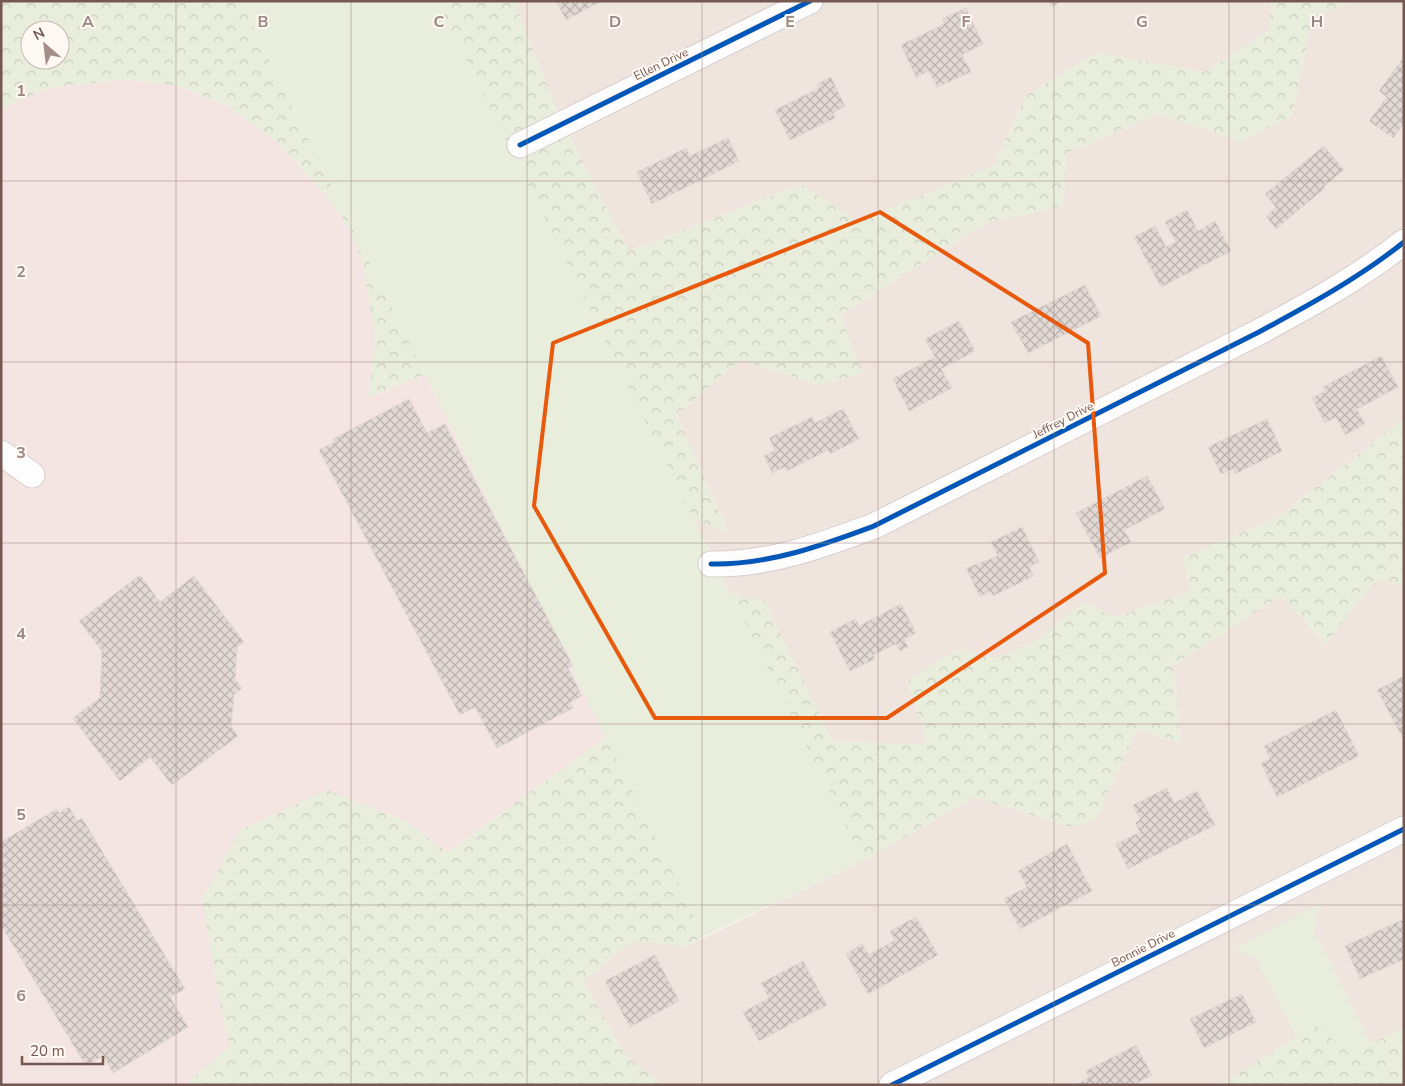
<svg xmlns="http://www.w3.org/2000/svg" width="1405" height="1086" font-family="'Nunito Sans',sans-serif">
<style>
.residential{fill:#f0e5de}
.commercial{fill:#f4e5e2}
.green{fill:#e8eddc}
.forest{fill:url(#forest-crowns);fill-rule:evenodd}
.building{fill:url(#building-cross-hatch);stroke:#e0d6d2}
.lines{fill:none;stroke-linecap:round;stroke-linejoin:round}
.street-casing{stroke:#d6cecb;stroke-width:27}
.street{stroke:#fefdfd;stroke-width:25}
.cycleway-casing{stroke:#fef8f3;stroke-width:8}
.cycleway{stroke:#0057b8;stroke-width:5}
.marked{fill:none;stroke:#e8590c;stroke-width:4;stroke-linejoin:round}
.grid{fill:none;stroke:#9c8681;stroke-width:1;stroke-opacity:0.55}
.labels{text-anchor:middle;stroke-width:4;stroke-linejoin:round;paint-order:stroke}
.street-label{font-size:12px;fill:#755851;stroke:#fef8f3}
.grid-label{font-size:16px;text-anchor:middle;font-weight:bold;fill:#9c8681;stroke:#fef8f3;stroke-width:4;stroke-linejoin:round;paint-order:stroke}
</style>
<defs>
<pattern id="forest-crowns" width="20" height="18" patternUnits="userSpaceOnUse" patternTransform="scale(1.25)"><rect width="20" height="18" fill="#e8eddc"/><path d="M2 6a3 3 0 1 1 6 0M12 15a3 3 0 1 1 6 0" fill="none" stroke="#cacdbf"/></pattern>
<pattern id="building-cross-hatch" width="8" height="8" patternUnits="userSpaceOnUse" patternTransform="scale(1.25)"><rect width="8" height="8" fill="#e2d9d5"/><path d="M0 0l8 8M0 8l8-8" fill="none" stroke="#bcb3af"/></pattern>
</defs>
<rect width="100%" height="100%" fill="#f8f3f0"/>
<path class="residential" d="M518 1H1272L1268 32 1204 72 1097 53 1026 95 994 165 857 222 802 184 629 251 563 123 517 10Z
M1350 1H1404V419L1274 520 1182 557 1190 591 1115 617 1084 602 1037 640 997 659 959 649 907 681 928 744 833 742 765 602 731 594 693 518 728 531 677 415 740 360 819 385 863 373 839 316 987 222 1063 206 1067 153 1157 114 1241 141 1292 116 1313 18Z
M1376 579 1404 585V1028L1350 1054 1315 1026 1220 1085H661L624 1053 583 981 632 941 687 946 863 861 975 797 1069 827 1096 820 1137 730 1181 742 1174 665 1280 596 1326 644Z"/>
<path class="commercial" d="M127 79 182 87 229 107 277 142 328 198 348 227 362 261 370 300 375 337 368 398 425 374 606 737 448 852 405 821 216 983 230 1047 184 1085H1V109L49 88Z"/>
<path class="green" d="M240 1H437L863 861 704 936Z
M1322 902 1314 931 1392 1085H1321L1254 956 1232 950Z"/>
<path class="forest" d="M1 1H240L425 374 368 398 375 337 362 261 348 227 328 198 277 142 229 107 182 87 127 79 49 88 1 109ZM30 30H60V60H30Z
M437 1H518L517 10 563 123 629 251 802 184 857 222 994 165 1026 95 1097 53 1204 72 1268 32 1272 1H1350L1313 18 1292 116 1241 141 1157 114 1067 153 1063 206 987 222 840 315 863 373 819 385 740 360 677 415 728 532 693 518Z
M1404 419V585L1376 579 1326 644 1280 596 1174 665 1181 742 1137 730 1096 820 1069 827 975 797 863 861 731 594 765 601 833 742 927 744 907 681 959 649 997 659 1037 640 1084 602 1115 617 1190 591 1182 557 1274 520Z
M606 737 704 936 687 946 632 941 583 981 624 1053 661 1085H184L229 1047 216 983 202 899 240 830 327 790 405 821 448 852Z
M1315 1025 1350 1054 1404 1028V1085H1220Z"/>
<path class="building" d="M556 1H602L566 20Z
M1048 1H1060L1053 7Z
M966 8 983 44 962 55 971 72 937 87 929 71 916 77 901 45 944 24 942 19Z
M1404 57V123L1393 138 1369 121 1387 97 1379 91Z
M831 77 845 106 833 113 835 118 790 140 775 110 819 88 817 84Z
M728 138 739 161 652 204 637 172 686 148 690 156Z
M1324 146 1344 170 1324 186 1325 188 1276 229 1266 216 1276 207 1265 194Z
M1187 210 1198 231 1215 221 1231 251 1161 287 1134 237 1155 226 1166 247 1176 242 1165 222Z
M1085 285 1101 316 1028 353 1011 322Z
M959 321 975 351 941 369 952 388 909 411 893 379 935 357 925 339Z
M1381 356 1398 387 1357 409 1365 424 1345 435 1336 417 1325 423 1312 398 1325 391 1323 387Z
M409 399 427 433 445 424 573 666 568 668 582 696 570 702 573 708 497 748 475 707 460 715 319 450 335 442 333 439Z
M843 409 859 439 830 454 828 450 787 471 785 467 772 473 764 456 775 450 769 438 812 417 815 423Z
M1267 419 1282 451 1235 474 1233 469 1221 474 1208 447Z
M1147 476 1165 509 1124 530 1131 542 1100 558 1076 513Z
M1022 527 1039 562 1029 567 1034 576 993 596 990 591 980 597 966 568 998 556 991 542Z
M140 575 160 602 194 576 244 642 237 647 235 680 242 688 234 695 231 726 238 736 172 785 150 757 120 781 73 718 100 698 102 651 79 621Z
M901 604 916 633 904 639 908 647 900 651 896 644 873 655 875 659 850 671 830 632 855 619 859 626Z
M1404 676V740L1377 690Z
M1336 710 1359 756 1277 797 1261 763 1270 759 1264 746Z
M1167 788 1174 803 1197 791 1215 825 1128 869 1116 844 1140 832 1135 823 1140 819 1133 805Z
M69 807 77 821 82 818 185 989 170 997 188 1027 113 1073 103 1056 86 1066 1 925V842L57 809 59 813Z
M1067 844 1092 891 1020 929 1004 899 1027 887 1018 871Z
M916 917 938 955 868 994 846 954 862 944 869 955 895 940 890 931Z
M1404 919V959L1360 979 1345 946Z
M655 955 679 1001 630 1027 605 981Z
M803 961 827 1005 759 1041 743 1012 769 998 761 983Z
M1242 994 1256 1022 1204 1048 1190 1019Z
M1136 1045 1152 1075 1133 1085H1076L1089 1077 1086 1071Z"/>
<g class="lines">
<g class="street-casing">
<path id="street" d="M520 145 810 1
M1 453 32 475
M711 564C769 565 820 546 874 526L1259 332C1309 305 1359 278 1404 242
M892 1085 1404 829"/>
</g>
<use href="#street" class="street"/>
<g class="cycleway-casing">
<path id="cycleway" d="M520 145 810 1
M711 564C769 565 820 546 874 526L1259 332C1309 305 1359 278 1404 242
M892 1085 1404 829"/>
</g>
<use href="#cycleway" class="cycleway"/>
</g>
<path class="marked" d="M880 212 1088 343 1105 573 887 718H655L534 506 553 343Z"/>
<path class="grid" d="M176 1V1085M351 1V1085M527 1V1085M702 1V1085M878 1V1085M1054 1V1085M1229 1V1085M1 181H1404M1 362H1404M1 543H1404M1 724H1404M1 905H1404"/>
<g class="labels">
<g class="street-label">
<text transform="translate(661 64) rotate(-26)" y="4">Ellen Drive</text>
<text transform="translate(1063 420) rotate(-27)" y="4">Jeffrey Drive</text>
<text transform="translate(1143 948) rotate(-27)" y="4">Bonnie Drive</text>
</g>
</g>
<g class="grid-label">
<text x="88" y="27">A</text>
<text x="263" y="27">B</text>
<text x="439" y="27">C</text>
<text x="615" y="27">D</text>
<text x="790" y="27">E</text>
<text x="966" y="27">F</text>
<text x="1142" y="27">G</text>
<text x="1317" y="27">H</text>
<text x="21" y="96">1</text>
<text x="21" y="277">2</text>
<text x="21" y="458">3</text>
<text x="21" y="639">4</text>
<text x="21" y="820">5</text>
<text x="21" y="1001">6</text>
</g>
<rect width="1405" height="1086" fill="none" stroke="#755851" stroke-width="5"/>
<g transform="translate(45 45) rotate(332)"><circle r="24" fill="#fef8f3" stroke="#c7b8b2"/>
<path d="M0-4L9 19L0 12L-9 19Z" fill="#a38e89"/>
<text y="-8" font-size="14" font-weight="bold" text-anchor="middle" fill="#755851">N</text>
</g>
<path d="M22 1056v8h81v-8" fill="none" stroke="#755851" stroke-width="2.5"/>
<text x="30" y="1056" font-size="15" fill="#755851" stroke="#fef8f3" stroke-width="4" paint-order="stroke">20 m</text>
</svg>
